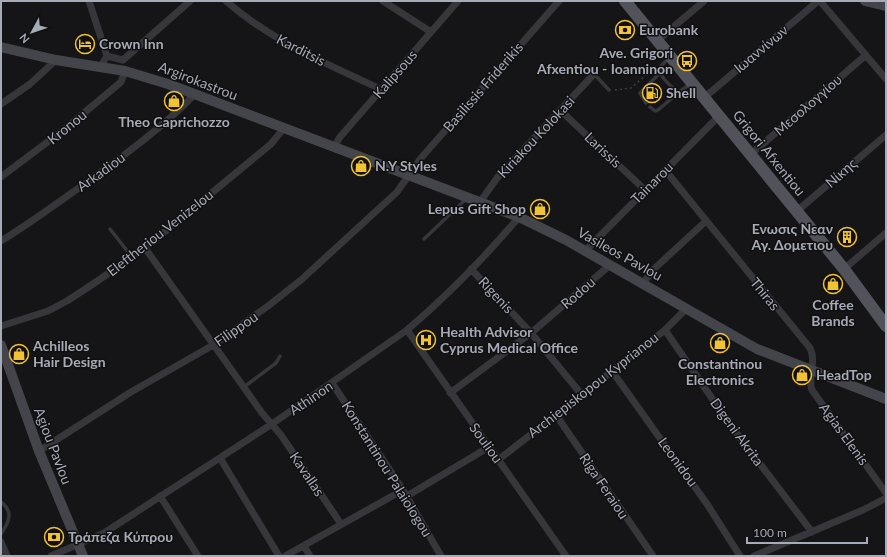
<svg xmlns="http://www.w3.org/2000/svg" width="887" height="557" font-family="Lato,sans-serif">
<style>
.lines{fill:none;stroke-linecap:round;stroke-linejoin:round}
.path{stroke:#3c3d42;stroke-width:1.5;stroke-dasharray:2 3;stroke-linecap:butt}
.lane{stroke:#36363b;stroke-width:3.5}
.street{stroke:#36363b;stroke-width:7}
.secondary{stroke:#44454b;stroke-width:10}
.primary{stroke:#52535a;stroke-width:12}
.labels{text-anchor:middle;stroke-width:3;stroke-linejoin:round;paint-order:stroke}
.poi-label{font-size:14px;font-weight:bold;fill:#a7aab7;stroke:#101011;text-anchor:start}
.street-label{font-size:14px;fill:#a7aab7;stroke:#101011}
</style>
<rect width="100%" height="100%" fill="#151517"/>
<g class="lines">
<path class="path" d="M615 90 631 88 647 74 652 73"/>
<path class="lane" d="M668 59 660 67C658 77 672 86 678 93L690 84
M594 74 609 90
M646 103 640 93 660 73
M650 107 655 111 658 110 678 93
M110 229 132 257
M424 239 467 198
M244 387 276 363 280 356
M1 502C14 512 9 522 1 534"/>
<path class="street" d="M89 1 107 56 101 66
M226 1C271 41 328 64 382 90
M383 1 431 32
M820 1 886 79
M658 40 704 1
M107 56 123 60
M123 60 190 1
M705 97 818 1
M1 104 30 84 56 60
M561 111 644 189
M334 147 340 137 458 1
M751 154 866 55
M665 170 810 348C817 362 807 376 812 390L886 493
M1 177 66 128 121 82 125 71
M480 202 497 178 594 74
M797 211 886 135
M1 241C32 222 60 201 90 180 126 154 163 127 194 95
M145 248 262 413 281 435 341 524
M585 251 720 115
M471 269 531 333 582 395
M844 269 886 233
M643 283 655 268 706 221
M1 326 48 311 67 301 93 284 145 248 271 144 284 128
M407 330 566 556
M665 330 731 426 812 532
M612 371 707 504 740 556
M332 383 403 490 441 556
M450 393 531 333 610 265
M556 415 653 556
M39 451 131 392 215 344 268 306 301 280 397 192 421 158 559 1
M220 458 279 556
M498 460 665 330 686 309
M160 496 198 556
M407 496 489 447
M1 542 7 556
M304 546 310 556
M51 556 104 533 272 424 407 330C447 296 485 257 519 217
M285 556 403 490
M754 556 863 510 886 498"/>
<path class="secondary" d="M865 1 886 6
M1 47 56 60 125 71 168 84 519 217 566 240 757 349 886 399
M1 345 39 451 83 556"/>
<path class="primary" d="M625 1 844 269 886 326"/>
</g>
<defs>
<g id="bank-ring" transform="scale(1)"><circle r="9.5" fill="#101011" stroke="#f1c332" stroke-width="1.5"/><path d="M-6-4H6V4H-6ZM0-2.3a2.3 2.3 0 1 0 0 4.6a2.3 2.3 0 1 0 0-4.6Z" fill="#f1c332"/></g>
<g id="hotel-ring" transform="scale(1)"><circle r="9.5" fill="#101011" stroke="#f1c332" stroke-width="1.5"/><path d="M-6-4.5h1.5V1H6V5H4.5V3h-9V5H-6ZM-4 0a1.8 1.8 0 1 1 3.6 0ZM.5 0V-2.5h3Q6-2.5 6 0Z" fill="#f1c332"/></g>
<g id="bus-ring" transform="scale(1)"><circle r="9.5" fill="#101011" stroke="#f1c332" stroke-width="1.5"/><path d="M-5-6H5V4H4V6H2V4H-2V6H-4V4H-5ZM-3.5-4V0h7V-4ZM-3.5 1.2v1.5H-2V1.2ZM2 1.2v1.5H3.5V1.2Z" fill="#f1c332"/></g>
<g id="fuel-ring" transform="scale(1)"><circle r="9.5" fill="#101011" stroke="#f1c332" stroke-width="1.5"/><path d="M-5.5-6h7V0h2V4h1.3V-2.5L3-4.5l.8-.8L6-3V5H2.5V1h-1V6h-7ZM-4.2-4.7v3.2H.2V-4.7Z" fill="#f1c332"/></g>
<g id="shop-ring" transform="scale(1)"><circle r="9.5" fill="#101011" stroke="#f1c332" stroke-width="1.5"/><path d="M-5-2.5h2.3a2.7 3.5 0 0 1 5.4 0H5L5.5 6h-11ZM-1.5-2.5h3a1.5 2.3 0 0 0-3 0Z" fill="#f1c332"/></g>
<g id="building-ring" transform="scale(1)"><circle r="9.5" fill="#101011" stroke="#f1c332" stroke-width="1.5"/><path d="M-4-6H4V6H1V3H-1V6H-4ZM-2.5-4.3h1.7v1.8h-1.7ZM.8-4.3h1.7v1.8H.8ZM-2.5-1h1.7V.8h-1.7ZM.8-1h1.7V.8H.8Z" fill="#f1c332"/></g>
<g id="hospital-ring" transform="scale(1)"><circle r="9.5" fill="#101011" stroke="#f1c332" stroke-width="1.5"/><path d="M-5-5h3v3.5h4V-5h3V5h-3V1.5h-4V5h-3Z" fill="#f1c332"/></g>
</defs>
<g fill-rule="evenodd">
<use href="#bank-ring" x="625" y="30"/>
<use href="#hotel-ring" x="85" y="44"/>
<use href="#bus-ring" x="687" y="61"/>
<use href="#fuel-ring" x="652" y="93"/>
<use href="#shop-ring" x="174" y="101"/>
<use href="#shop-ring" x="361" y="166"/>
<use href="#shop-ring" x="540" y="209"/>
<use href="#building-ring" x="847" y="237"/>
<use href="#shop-ring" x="833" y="284"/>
<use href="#hospital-ring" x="426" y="340"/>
<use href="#shop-ring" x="720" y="343"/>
<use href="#shop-ring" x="19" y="354"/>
<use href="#shop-ring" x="802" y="375"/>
<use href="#bank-ring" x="54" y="537"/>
</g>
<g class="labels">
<g class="poi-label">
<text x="639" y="35">Eurobank</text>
<text x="99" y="49">Crown Inn</text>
<text x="673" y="58" text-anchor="end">Ave. Grigori<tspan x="673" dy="16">Afxentiou - Ioanninon</tspan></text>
<text x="666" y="98">Shell</text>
<text x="174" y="127" text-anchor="middle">Theo Caprichozzo</text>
<text x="375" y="171">N.Y Styles</text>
<text x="526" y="214" text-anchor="end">Lepus Gift Shop</text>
<text x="833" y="234" text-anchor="end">Ενωσις Νεαν<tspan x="833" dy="16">Αγ. Δομετιου</tspan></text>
<text x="833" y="310" text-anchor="middle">Coffee<tspan x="833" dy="16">Brands</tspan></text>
<text x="440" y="337">Health Advisor<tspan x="440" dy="16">Cyprus Medical Office</tspan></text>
<text x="33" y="351">Achilleos<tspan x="33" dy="16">Hair Design</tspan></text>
<text x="720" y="369" text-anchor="middle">Constantinou<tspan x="720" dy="16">Electronics</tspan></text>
<text x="816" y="380">HeadTop</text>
<text x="68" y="542">Τράπεζα Κύπρου</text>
</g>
<g class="street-label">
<text transform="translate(761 49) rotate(-40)" y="5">Ιωαννίνων</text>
<text transform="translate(301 50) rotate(27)" y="5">Karditsis</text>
<text transform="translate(395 74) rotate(-49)" y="5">Kalipsous</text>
<text transform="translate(198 81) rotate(21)" y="5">Argirokastrou</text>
<text transform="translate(483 87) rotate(-49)" y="5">Basilissis Friderikis</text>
<text transform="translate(808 105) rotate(-41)" y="5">Μεσολογγίου</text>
<text transform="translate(67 127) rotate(-39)" y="5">Kronou</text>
<text transform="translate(536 137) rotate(-47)" y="5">Kiriakou Kolokasi</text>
<text transform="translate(603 150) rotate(43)" y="5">Larissis</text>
<text transform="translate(769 153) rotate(51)" y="5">Grigori Afxentiou</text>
<text transform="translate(101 172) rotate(-36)" y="5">Arkadiou</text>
<text transform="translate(841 173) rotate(-41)" y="5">Νίκης</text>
<text transform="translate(652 183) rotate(-45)" y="5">Tainarou</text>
<text transform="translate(160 233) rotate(-38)" y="5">Eleftheriou Venizelou</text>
<text transform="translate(620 254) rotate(29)" y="5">Vasileos Pavlou</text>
<text transform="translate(578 293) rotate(-41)" y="5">Rodou</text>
<text transform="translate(765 294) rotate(51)" y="5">Thiras</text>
<text transform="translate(496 295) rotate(47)" y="5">Rigenis</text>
<text transform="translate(236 329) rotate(-35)" y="5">Filippou</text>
<text transform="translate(593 385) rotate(-38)" y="5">Archiepiskopou Kyprianou</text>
<text transform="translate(311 398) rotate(-34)" y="5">Athinon</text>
<text transform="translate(737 432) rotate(54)" y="5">Digeni Akrita</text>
<text transform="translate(844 434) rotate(54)" y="5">Agias Elenis</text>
<text transform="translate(486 443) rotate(54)" y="5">Souliou</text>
<text transform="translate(53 446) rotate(69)" y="5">Agiou Pavlou</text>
<text transform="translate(678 462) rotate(54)" y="5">Leonidou</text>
<text transform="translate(387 469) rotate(58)" y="5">Konstantinou Palaiologou</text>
<text transform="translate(307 474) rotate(56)" y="5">Kavallas</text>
<text transform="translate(604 486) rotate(56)" y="5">Riga Feraiou</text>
</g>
</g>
<rect width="887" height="557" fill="none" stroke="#a7aab7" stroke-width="4"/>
<g transform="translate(32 32) rotate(230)" stroke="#101011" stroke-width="3" paint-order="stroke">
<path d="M0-3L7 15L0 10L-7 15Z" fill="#a7aab7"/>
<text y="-6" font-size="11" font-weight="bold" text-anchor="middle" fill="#a7aab7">N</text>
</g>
<path d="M747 537v6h120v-6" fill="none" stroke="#a7aab7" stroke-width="2"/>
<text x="753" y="537" font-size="12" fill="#a7aab7" stroke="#101011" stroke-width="3" paint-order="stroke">100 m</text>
</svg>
